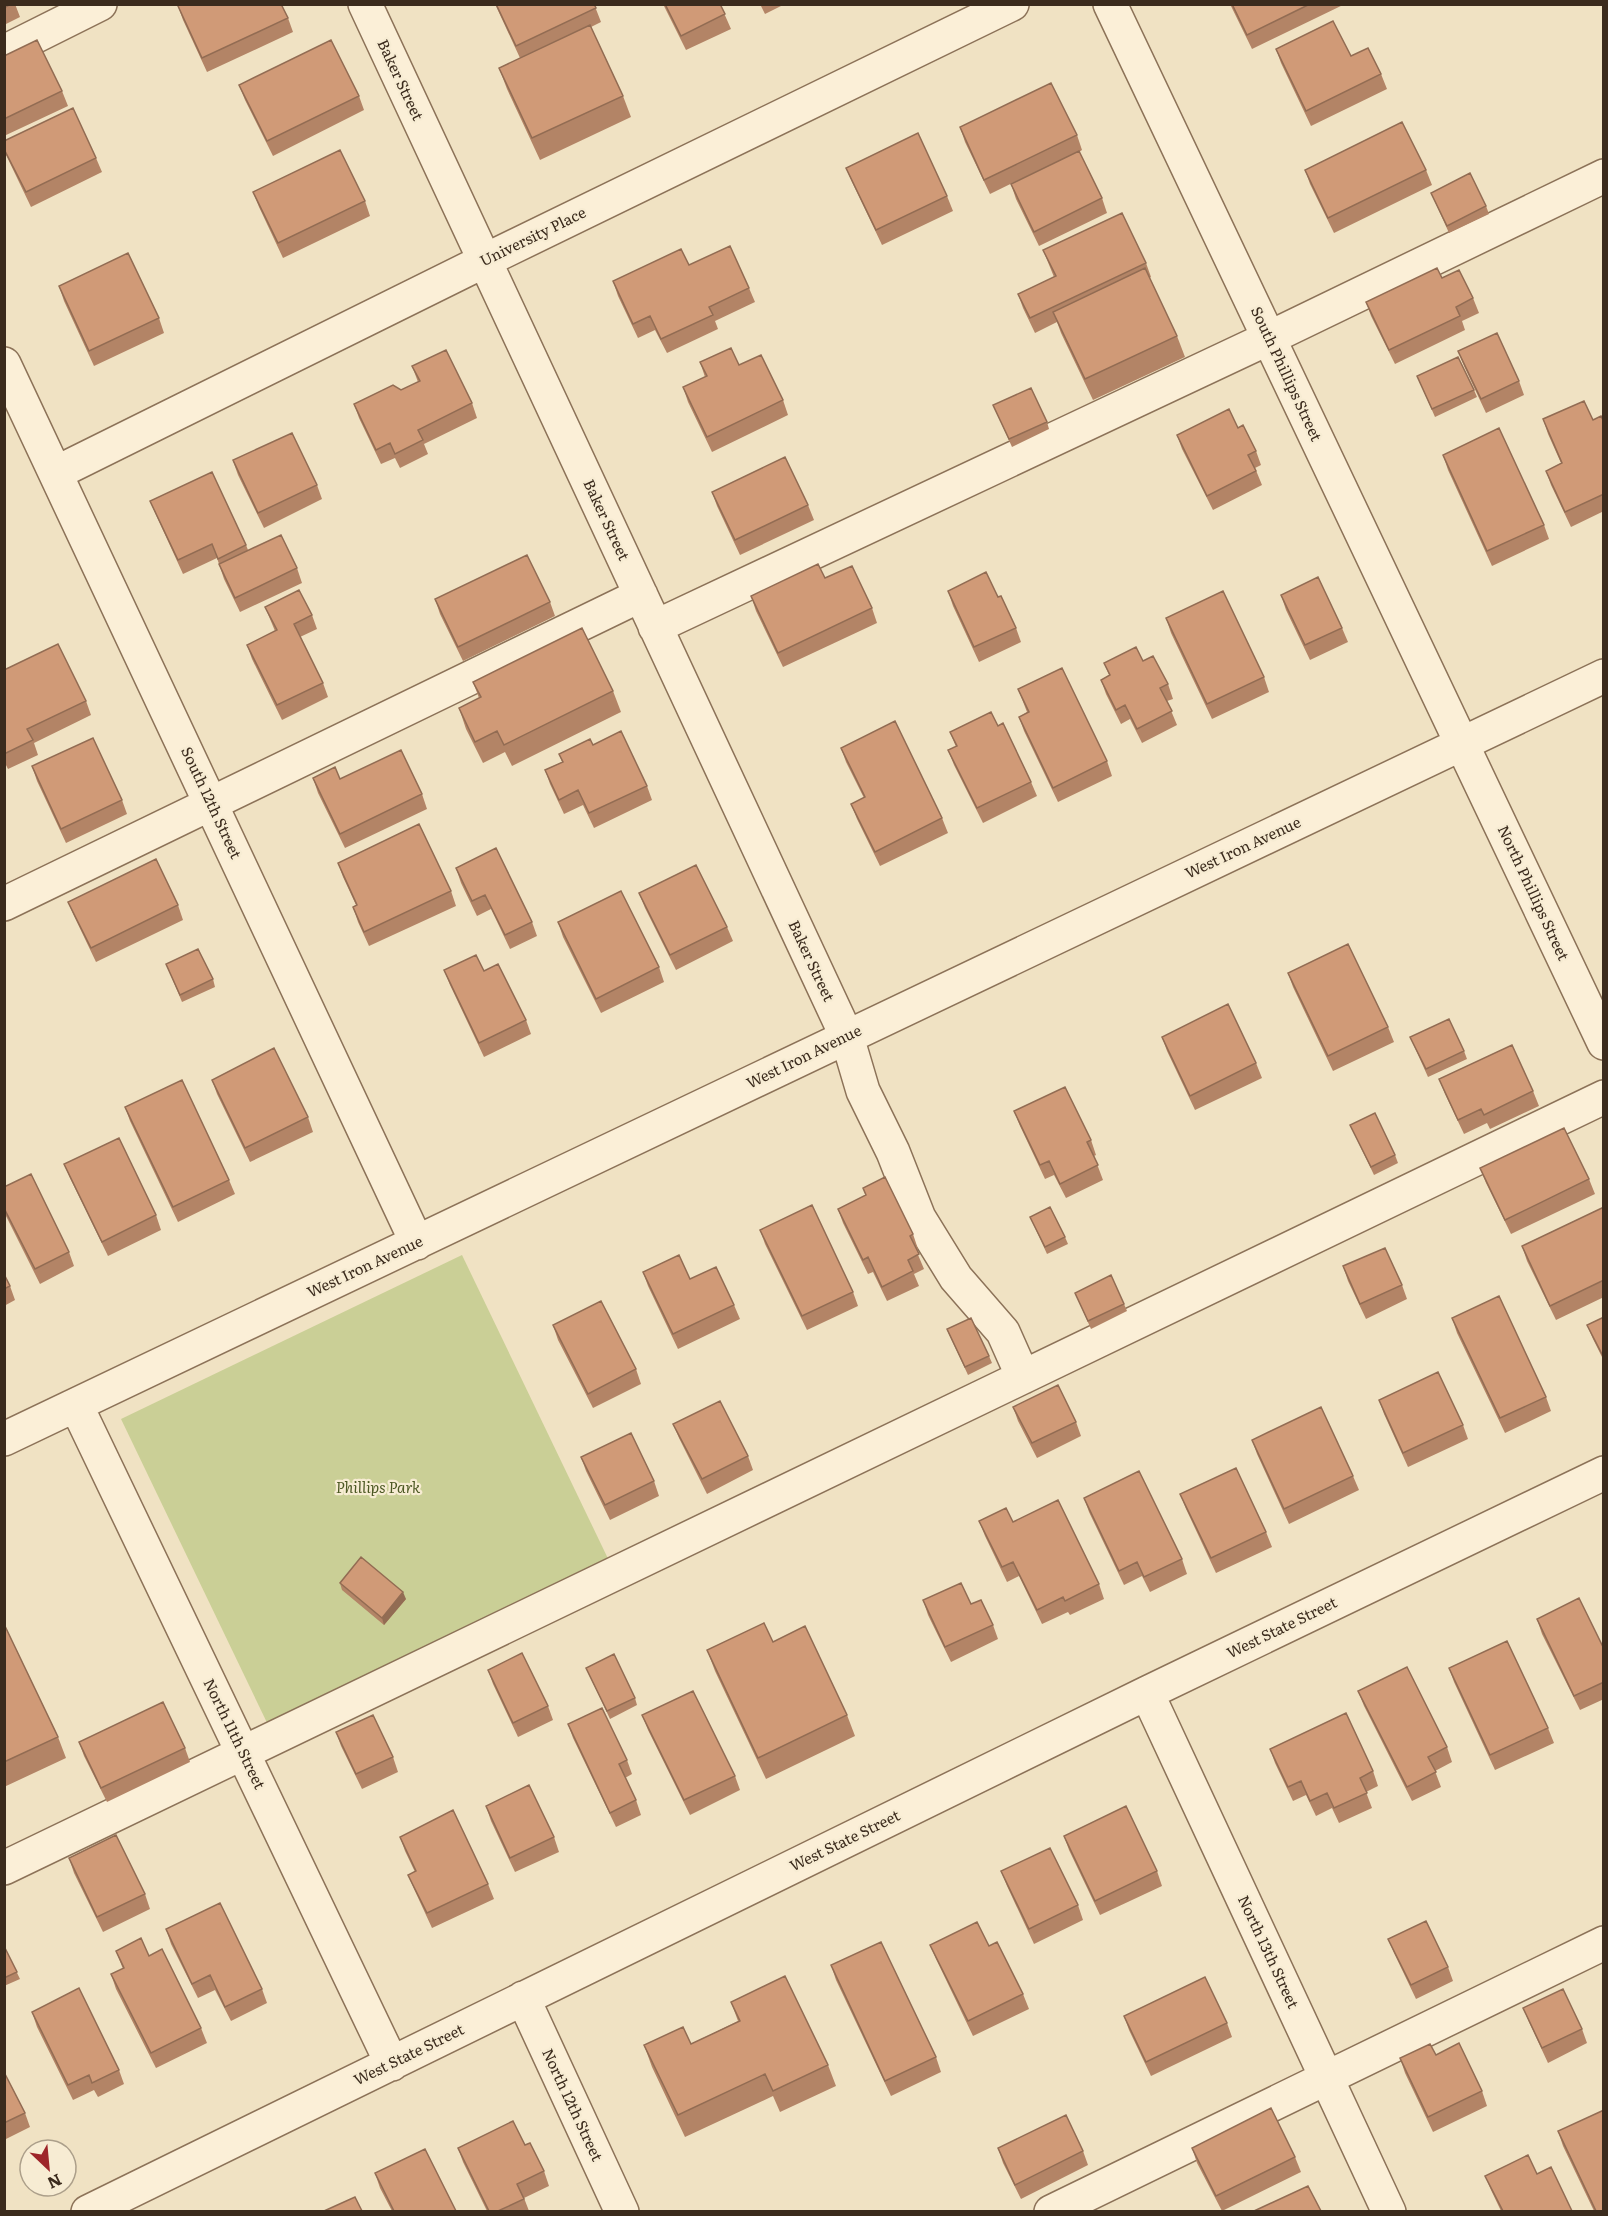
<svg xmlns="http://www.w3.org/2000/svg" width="1608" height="2216" font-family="Literata,serif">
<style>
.green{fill:#cacf96}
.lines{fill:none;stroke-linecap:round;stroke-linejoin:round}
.minor-casing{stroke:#8c7258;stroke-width:36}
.minor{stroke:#fbefd7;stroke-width:33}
.wall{fill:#b38466}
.shaded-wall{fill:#926c53}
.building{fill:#d09a77;stroke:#926c53;stroke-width:1.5}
.labels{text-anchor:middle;stroke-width:4.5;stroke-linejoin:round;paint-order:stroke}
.street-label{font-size:15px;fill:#3b2b1d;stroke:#f7ecd3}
.park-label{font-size:15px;font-style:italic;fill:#4c5823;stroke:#f7ecd3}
</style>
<rect width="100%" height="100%" fill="#f0e2c3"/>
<path class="green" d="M462 1255 613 1569 271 1731 121 1419Z"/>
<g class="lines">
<g class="minor-casing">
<path id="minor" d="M365 4 847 1037 863 1091 893 1152 919 1218 956 1278 1003 1332 1023 1377
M1110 4 1604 1043
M4 52 100 4
M4 364 417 1243
M56 473 484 261 1012 4
M655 627 1269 338 1604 176
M4 904 641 595
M76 1405 392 2064
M4 1439 1604 676
M1147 1693 1389 2212
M4 1868 1604 1097
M523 1998 622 2212
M88 2212 1147 1693 1604 1473
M1051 2212 1604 1943"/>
</g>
<use href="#minor" class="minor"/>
</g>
<path class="wall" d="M4 4H15L20 17 4 25Z
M495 4H594L601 22 591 27 623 96 631 117 540 160 507 89 499 68 520 58Z
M663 4H720L731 29 686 50Z
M760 4H785L765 14Z
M1230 4H1345L1252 49Z
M178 6 288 18 293 32 207 72 183 20Z
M1276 49 1351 56 1381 74 1387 89 1311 126 1281 63Z
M4 56 62 91 68 106 4 136Z
M239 85 359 96 364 110 273 156 245 100Z
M960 127 1077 135 1082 150 1079 152 1102 198 1107 213 1039 246 1016 199 1011 184 1035 172 990 194 965 142Z
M4 141 96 158 102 172 31 207 7 157 4 151Z
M846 168 947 196 953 211 882 245 852 182Z
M1305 170H1426L1432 185 1334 233 1310 184Z
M253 192 365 201 370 216 283 258 259 207Z
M1431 193 1486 206 1489 214 1449 233Z
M1043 250 1146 263 1151 277 1149 278 1177 336 1185 357 1093 400 1061 333 1057 322 1035 333 1023 308 1018 294 1054 277Z
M689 265 749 288 755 302 715 321 718 329 667 353 655 330 638 338 618 296 613 281Z
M1442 278 1473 298 1479 313 1462 321 1465 330 1395 364 1371 316 1366 302Z
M59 286 159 318 164 333 94 366 64 301Z
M1458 351 1519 381 1524 395 1486 413 1464 366Z
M700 362 739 365 783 400 788 415 712 452 688 402 683 387 705 377Z
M412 366 472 403 477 418 424 444 428 454 400 468 395 458 381 464 359 418 354 404 401 390 418 382Z
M1417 376 1474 390 1477 397 1435 417Z
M993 405 1047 422 1049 429 1012 447Z
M1543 419 1593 420 1604 422V511L1571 527 1551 485 1546 471 1561 463 1548 434Z
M1177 435 1256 451 1261 465 1255 468 1262 485 1213 510 1182 449Z
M1443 455 1544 525 1549 539 1492 566 1448 470Z
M233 461 317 485 322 499 264 528 238 475Z
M712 492 808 505 814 520 740 555 717 506Z
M150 501 246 545 248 550 297 568 302 583 240 612 224 579 217 558 183 574 156 515Z
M825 578 872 608 877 623 783 667 756 611 751 596Z
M948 591 998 597 1016 628 1021 642 979 662 953 606Z
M1281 595 1342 628 1348 642 1310 660 1286 610Z
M435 599 550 602 555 616 463 661 440 614Z
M265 607 312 615 317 629 300 637 323 683 328 697 282 720 252 659 247 645 275 631Z
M1166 618 1264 677 1269 692 1212 719 1171 633Z
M1143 661 1168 684 1173 699 1167 701 1177 725 1142 743 1130 719 1121 724 1106 694 1101 680 1109 675 1104 663Z
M4 670 86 701 91 715 34 743 38 755 8 769 4 761Z
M473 682 613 691 621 712 512 766 505 752 483 763 466 729 459 708 479 698Z
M1018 689 1107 761 1112 776 1058 802 1024 731 1019 717 1027 712Z
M998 726 1031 782 1037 796 983 823 954 765 948 750 956 747 950 732Z
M593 745 647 786 652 800 594 828 583 805 564 814 550 784 545 770 562 762 559 754Z
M841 748 942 818 948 833 880 866 857 819 851 804 864 798 846 762Z
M32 766 122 800 127 814 66 843 37 781Z
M313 778 340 779 422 794 427 809 345 848 318 793Z
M338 863 451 891 456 906 369 946 358 922 353 907 356 905 343 877Z
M456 868 532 922 537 936 510 949 491 909 477 916 461 883Z
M639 893 727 927 733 941 676 970 645 908Z
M68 902 178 905 183 920 96 962 74 916Z
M558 922 659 967 664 982 601 1013 563 937Z
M166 964 213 979 215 987 182 1002Z
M444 970 484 971 526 1020 531 1034 484 1057 450 985Z
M1288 973 1388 1027 1394 1042 1333 1071 1293 987Z
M1162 1037 1256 1063 1262 1078 1195 1110 1167 1051Z
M1410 1037 1464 1051 1467 1059 1428 1077Z
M1439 1079 1533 1091 1539 1106 1490 1129 1487 1123 1464 1134 1445 1094Z
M212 1080 308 1117 313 1132 250 1162 217 1094Z
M125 1107 229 1180 235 1194 178 1222 130 1121Z
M1014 1111 1091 1140 1096 1155 1094 1156 1103 1180 1066 1198 1054 1175 1045 1179 1020 1126Z
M1350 1125 1395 1155 1398 1163 1374 1175Z
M64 1164 156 1215 161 1230 108 1256 70 1178Z
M1480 1168 1589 1179 1595 1194 1511 1234 1486 1183Z
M4 1187 69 1252 74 1266 40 1284 4 1212Z
M863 1188 913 1234 918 1249 916 1250 924 1269 914 1274 919 1286 887 1301 873 1272 868 1274 843 1223 838 1209 866 1195Z
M1604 1207V1297L1556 1320 1527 1261 1522 1246Z
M1030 1217 1065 1237 1068 1244 1047 1254Z
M760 1230 853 1292 858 1306 807 1330 765 1244Z
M1343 1266 1402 1285 1407 1299 1366 1319 1348 1281Z
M643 1272 690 1279 734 1305 740 1319 678 1349 648 1286Z
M4 1274 10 1286 15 1300 4 1306Z
M1075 1293 1124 1304 1127 1311 1091 1329Z
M1604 1317V1361L1593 1339 1587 1325Z
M1452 1318 1546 1397 1551 1411 1505 1433 1457 1333Z
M553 1325 636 1369 641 1384 593 1408 558 1340Z
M947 1330 989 1356 992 1363 968 1375Z
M1379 1400 1463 1425 1468 1439 1408 1467 1384 1414Z
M1013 1407 1076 1422 1081 1436 1037 1458 1018 1421Z
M673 1424 748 1456 753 1470 707 1494 679 1438Z
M1252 1440 1353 1476 1359 1490 1289 1524 1257 1454Z
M581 1457 654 1481 659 1496 610 1520 586 1471Z
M1180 1494 1266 1532 1272 1547 1216 1573 1186 1509Z
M1084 1498 1182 1559 1187 1574 1150 1592 1142 1576 1124 1585 1089 1512Z
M979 1521 1013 1522 1099 1584 1104 1599 1070 1615 1068 1612 1042 1624 1019 1576 1007 1582 985 1536Z
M340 1583 406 1599 384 1625 342 1590Z
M923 1600 971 1604 993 1625 998 1639 951 1662 928 1615Z
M1537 1619 1604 1649V1699L1580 1710 1542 1634Z
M4 1624 58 1737 66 1758 4 1787Z
M773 1642 847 1715 855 1736 766 1779 715 1671 707 1650Z
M586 1668 635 1698 637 1705 610 1719Z
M1449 1668 1548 1728 1554 1743 1495 1770 1454 1682Z
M488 1670 548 1706 553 1720 518 1737 493 1684Z
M1358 1691 1447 1747 1452 1762 1435 1771 1441 1787 1412 1801 1364 1706Z
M642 1715 735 1776 740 1790 690 1815 648 1730Z
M568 1724 627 1760 632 1774 625 1778 636 1800 641 1815 616 1827 573 1738Z
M336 1732 393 1757 398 1772 362 1789 341 1746Z
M79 1742 185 1748 190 1762 107 1802 84 1756Z
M1270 1749 1373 1771 1378 1786 1366 1792 1372 1808 1339 1823 1332 1808 1316 1816 1306 1795 1293 1801 1275 1763Z
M486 1806 554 1837 559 1852 515 1872 491 1821Z
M1064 1836 1157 1871 1162 1886 1100 1915 1069 1850Z
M400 1837 488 1884 494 1899 432 1928 414 1889 408 1875 415 1872 405 1851Z
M69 1858 145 1894 150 1909 103 1932 74 1873Z
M1001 1871 1078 1905 1083 1920 1034 1944 1007 1886Z
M166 1929 262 1989 267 2003 231 2021 215 1990 198 1998 171 1944Z
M1388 1939 1448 1967 1453 1981 1416 1999 1394 1953Z
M930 1945 989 1946 1023 1994 1029 2009 973 2036 936 1959Z
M4 1946 20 1979 4 1986Z
M116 1951 149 1956 201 2028 207 2043 156 2068 116 1989 111 1974 123 1969Z
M831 1965 936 2057 941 2072 891 2096 836 1980Z
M731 2002 828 2065 836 2086 780 2112 773 2096 685 2137 652 2067 644 2045 691 2044 738 2021Z
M1523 2008 1582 2029 1587 2043 1548 2063 1529 2022Z
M32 2012 119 2070 124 2084 98 2097 94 2090 73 2100 37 2027Z
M1124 2016 1227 2023 1232 2037 1151 2076 1129 2030Z
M1436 2055 1482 2091 1487 2106 1433 2132 1405 2073 1400 2058Z
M4 2072 25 2113 30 2127 4 2140Z
M1558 2131 1604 2211H1594L1563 2146Z
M525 2145 544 2171 549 2186 524 2198 529 2211H487L463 2162 458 2148Z
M998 2148 1083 2151 1088 2165 1021 2199 1003 2163Z
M1192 2148 1295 2157 1301 2172 1222 2211 1197 2163Z
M375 2173 456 2211H392L380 2188Z
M1537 2174 1572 2211H1501L1491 2190 1485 2176Z"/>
<path class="shaded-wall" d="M403 1592 406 1599 384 1625 382 1618Z"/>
<path class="building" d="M4 4H11L4 8Z
M181 4H281L288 18 202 58 178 6Z
M496 4H594L596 8 516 46Z
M665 4H720L725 14 681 36Z
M1232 4H1310L1247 35Z
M1333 21 1351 56 1368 48 1381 74 1306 111 1276 49Z
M590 25 623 96 532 138 499 68Z
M37 40 62 91 4 119V56Z
M331 40 359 96 267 141 239 85Z
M1051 83 1077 135 984 180 960 127Z
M73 108 96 158 26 192 4 149V141Z
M1402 122 1426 170 1328 218 1305 170Z
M918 133 947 196 876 230 846 168Z
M340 150 365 201 278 243 253 192Z
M1079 151 1102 198 1034 232 1011 184Z
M1470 173 1486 206 1447 226 1431 193Z
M1122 213 1146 263 1030 318 1018 294 1056 276 1043 250Z
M730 246 749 288 709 307 713 315 661 339 650 316 633 324 613 281 681 249 689 265Z
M128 253 159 318 89 351 59 286Z
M1145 268 1177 336 1085 379 1053 312Z
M1437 268 1442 278 1459 270 1473 298 1456 307 1460 316 1389 350 1366 302Z
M1497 333 1519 381 1481 399 1458 351Z
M731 348 739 365 761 355 783 400 707 437 683 387 707 376 700 362Z
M446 350 472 403 418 430 423 440 395 454 390 443 376 450 354 404 393 385 401 390 420 381 412 366Z
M1458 357 1474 390 1432 409 1417 376Z
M1031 388 1047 422 1009 439 993 405Z
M1584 401 1593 420 1601 416 1604 422V494L1565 512 1546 471 1562 463 1543 419Z
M1229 409 1238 428 1243 425 1256 451 1248 455 1256 471 1207 496 1177 435Z
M1499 428 1544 525 1487 551 1443 455Z
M292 433 317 485 258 513 233 460Z
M785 457 808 505 735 540 712 492Z
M212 472 246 545 218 559 212 544 178 560 150 501Z
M281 535 297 568 235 598 219 564Z
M527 555 550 602 458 647 435 599Z
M818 564 825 578 852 566 872 608 778 653 751 596Z
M986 572 998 597 1001 596 1016 628 974 647 948 591Z
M1318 577 1342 628 1305 645 1281 595Z
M299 590 312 615 294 624 323 683 277 705 247 645 277 630 265 607Z
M1223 591 1264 677 1207 704 1166 618Z
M582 628 613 691 504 745 497 731 475 742 459 708 481 697 473 682Z
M58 644 86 701 27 729 33 740 4 754V670Z
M1136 647 1143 661 1153 656 1168 684 1160 688 1172 711 1137 729 1125 705 1116 710 1101 680 1110 675 1104 663Z
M1062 668 1107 761 1053 788 1019 717 1029 712 1018 689Z
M991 712 998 726 1003 723 1031 782 977 808 948 750 957 746 950 732Z
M895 721 942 818 875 852 851 804 865 797 841 748Z
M621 731 647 786 589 813 578 790 559 800 545 770 563 762 559 754 590 739 593 745Z
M93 738 122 800 61 829 32 766Z
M401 750 422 794 340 834 313 778 335 767 340 779Z
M419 824 451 891 364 932 353 907 357 905 338 863Z
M496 848 532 922 505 935 485 895 472 901 456 868Z
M156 859 178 905 91 948 68 902Z
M696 865 727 927 670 955 639 893Z
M621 891 659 967 596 999 558 922Z
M1348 944 1388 1027 1328 1056 1288 973Z
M198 949 213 979 180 995 166 964Z
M476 955 484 971 498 964 526 1020 479 1043 444 970Z
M1228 1004 1256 1063 1190 1096 1162 1037Z
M1449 1019 1464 1051 1426 1069 1410 1037Z
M1512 1045 1533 1091 1484 1115 1481 1109 1458 1120 1439 1079Z
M274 1048 308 1117 245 1148 212 1080Z
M182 1080 229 1180 173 1207 125 1107Z
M1065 1087 1091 1140 1087 1142 1098 1165 1060 1184 1049 1161 1040 1165 1014 1111Z
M1375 1113 1395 1155 1371 1167 1350 1125Z
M1564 1128 1589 1179 1505 1220 1480 1168Z
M119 1138 156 1215 102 1242 64 1164Z
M31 1174 69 1252 35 1269 4 1208V1187Z
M885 1177 913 1234 910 1236 919 1254 908 1260 913 1271 882 1287 868 1257 863 1260 838 1209 866 1195 863 1188Z
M812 1205 853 1292 802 1316 760 1230Z
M1050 1207 1065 1237 1045 1247 1030 1217Z
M1604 1207V1280L1550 1306 1522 1246Z
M1385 1248 1402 1285 1360 1304 1343 1266Z
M679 1255 690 1279 716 1267 734 1305 673 1334 643 1272Z
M4 1274 10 1286 4 1289Z
M1111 1275 1124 1304 1088 1321 1075 1293Z
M1499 1296 1546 1397 1500 1418 1452 1318Z
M601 1301 636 1369 588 1394 553 1325Z
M1604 1317V1358L1587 1325Z
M971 1318 989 1356 965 1367 947 1329Z
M1438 1372 1463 1425 1403 1453 1379 1400Z
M1058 1385 1076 1422 1032 1443 1013 1407Z
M720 1401 748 1456 702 1479 673 1424Z
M1321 1407 1353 1476 1284 1509 1252 1440Z
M631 1433 654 1481 605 1505 581 1457Z
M1236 1468 1266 1532 1211 1558 1180 1494Z
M1139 1471 1182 1559 1144 1577 1137 1562 1119 1571 1084 1498Z
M1058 1500 1099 1584 1065 1601 1063 1597 1037 1610 1013 1562 1002 1567 979 1521 1006 1508 1013 1522Z
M361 1557 403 1592 382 1618 340 1583Z
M961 1583 971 1604 981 1600 993 1625 945 1647 923 1600Z
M1579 1598 1604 1649V1682L1574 1696 1537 1619Z
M764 1623 773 1642 805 1626 847 1715 758 1758 707 1650Z
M4 1624 58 1737 4 1762Z
M1507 1641 1548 1728 1490 1755 1449 1668Z
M522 1653 548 1706 513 1723 488 1670Z
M614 1654 635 1698 607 1711 586 1668Z
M1407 1667 1447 1747 1428 1757 1436 1772 1407 1787 1358 1691Z
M693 1691 735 1776 684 1800 642 1715Z
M163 1702 185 1748 101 1788 79 1742Z
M602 1708 627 1760 619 1764 636 1800 610 1813 568 1724Z
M1346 1713 1373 1771 1360 1778 1367 1793 1334 1808 1327 1793 1310 1801 1301 1781 1288 1787 1270 1749Z
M373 1715 393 1757 356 1774 336 1732Z
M529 1785 554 1837 510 1858 486 1806Z
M1126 1806 1157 1871 1095 1901 1064 1836Z
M453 1810 488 1884 427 1913 408 1875 416 1871 400 1837Z
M116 1835 145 1894 97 1917 69 1858Z
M1050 1848 1078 1905 1029 1929 1001 1871Z
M220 1903 262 1989 225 2007 210 1975 192 1984 166 1929Z
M1426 1921 1448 1967 1411 1985 1388 1939Z
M977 1922 989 1946 997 1942 1023 1994 968 2021 930 1945Z
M141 1938 149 1956 162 1949 201 2028 151 2053 111 1974 124 1968 116 1951Z
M881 1942 936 2057 885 2081 831 1965Z
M4 1946 17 1972 4 1978Z
M785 1976 828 2065 773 2091 765 2074 678 2115 644 2045 683 2027 691 2044 740 2021 731 2002Z
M1205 1977 1227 2023 1146 2062 1124 2016Z
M79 1988 119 2070 92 2083 89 2075 68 2085 32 2012Z
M1563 1989 1582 2029 1542 2048 1523 2008Z
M1459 2043 1482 2091 1428 2117 1400 2058 1430 2044 1436 2055Z
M4 2072 25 2113 4 2123Z
M1271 2108 1295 2157 1216 2196 1192 2148Z
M1604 2110V2211H1596L1558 2131Z
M1066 2115 1083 2151 1015 2185 998 2148Z
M513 2121 525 2145 530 2143 544 2171 517 2184 524 2199 498 2211H489L458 2148Z
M425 2149 456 2211H394L375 2173Z
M1528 2155 1537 2174 1551 2167 1572 2211H1503L1485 2176Z
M1308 2186 1321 2211H1254Z
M355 2197 362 2211H324Z"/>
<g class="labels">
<g class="street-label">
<text transform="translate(400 80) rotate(65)" y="5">Baker Street</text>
<text transform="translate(533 237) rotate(-26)" y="5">University Place</text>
<text transform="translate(1286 374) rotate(65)" y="5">South Phillips Street</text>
<text transform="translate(606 520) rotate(65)" y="5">Baker Street</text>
<text transform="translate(211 803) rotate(65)" y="5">South 12th Street</text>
<text transform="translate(1243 848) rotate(-25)" y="5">West Iron Avenue</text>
<text transform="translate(1533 893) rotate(65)" y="5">North Phillips Street</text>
<text transform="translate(811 961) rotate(65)" y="5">Baker Street</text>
<text transform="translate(804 1057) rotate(-26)" y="5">West Iron Avenue</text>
<text transform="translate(365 1267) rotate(-25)" y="5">West Iron Avenue</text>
<text transform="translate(1282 1628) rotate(-26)" y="5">West State Street</text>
<text transform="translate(234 1734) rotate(64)" y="5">North 11th Street</text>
<text transform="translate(845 1841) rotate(-26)" y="5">West State Street</text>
<text transform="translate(1268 1952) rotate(65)" y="5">North 13th Street</text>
<text transform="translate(409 2055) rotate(-26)" y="5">West State Street</text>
<text transform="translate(572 2105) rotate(65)" y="5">North 12th Street</text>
</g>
<g class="park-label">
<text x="378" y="1493">Phillips Park</text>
</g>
</g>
<rect width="1608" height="2216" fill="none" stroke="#3b2b1d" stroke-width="12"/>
<g transform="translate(48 2168) rotate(154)"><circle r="28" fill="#f7ecd3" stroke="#ac9f8a" stroke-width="1.5"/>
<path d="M0-4.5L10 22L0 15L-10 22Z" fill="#9e2529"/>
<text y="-9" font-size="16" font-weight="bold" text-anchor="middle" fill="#3b2b1d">N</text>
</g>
</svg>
